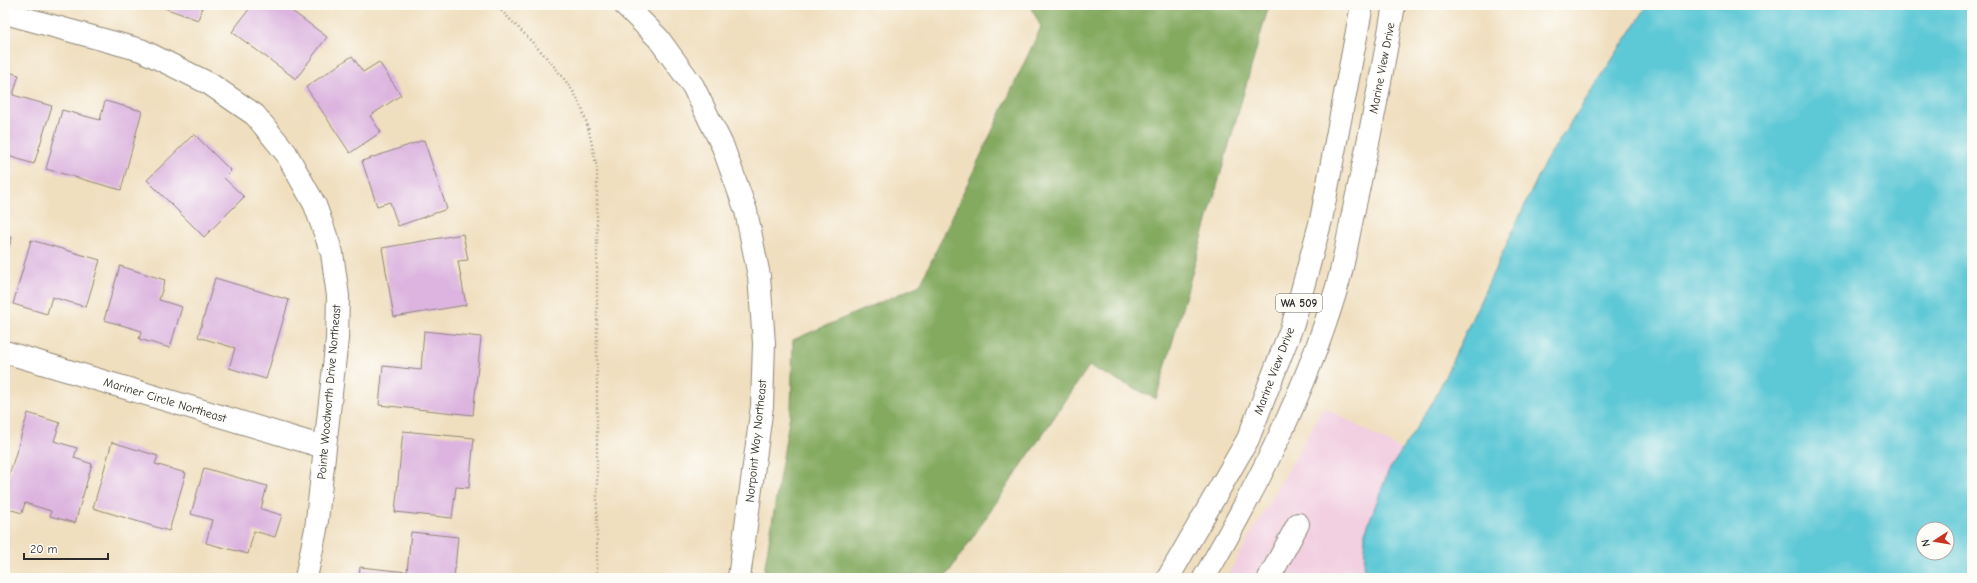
<svg xmlns="http://www.w3.org/2000/svg" width="1977" height="583" font-family="'Comic Neue',sans-serif">
<style>
.built{fill:#f2cfe1}
.forest{fill:#84aa60;stroke:#586a46}
.water{fill:#5dc8d6;stroke:#447a80;fill-rule:evenodd}
.building{fill:#dcb4df}
.lines{fill:none;stroke-linecap:round;stroke-linejoin:round}
.minor-casing{stroke:#8e8575;stroke-width:24}
.major-casing{stroke:#8e8575;stroke-width:24}
.path{stroke:#8e8575;stroke-width:2.5;stroke-dasharray:1 3;stroke-linecap:butt}
.minor{stroke:#fff;stroke-width:22}
.major{stroke:#fff;stroke-width:22}
.labels{text-anchor:middle;stroke-width:3;stroke-linejoin:round;paint-order:stroke}
.shield{fill:#fdfcf7;stroke:#6a6a68;stroke-width:1}
.shield-label{font-size:11px;font-weight:bold;fill:#2b2b2b}
.street-label{font-size:12px;fill:#2b2b2b;stroke:#fdfcf7}
</style>
<rect width="100%" height="100%" fill="#fdfcf7"/>
<filter id="ink" filterUnits="userSpaceOnUse"><feTurbulence type="fractalNoise" baseFrequency=".025" numOctaves="2"/><feDisplacementMap in="SourceGraphic" scale="8" xChannelSelector="R" yChannelSelector="G"/><feConvolveMatrix kernelMatrix="1 2 1 2 8 2 1 2 1" color-interpolation-filters="sRGB"/></filter>
<filter id="wash" filterUnits="userSpaceOnUse"><feTurbulence type="fractalNoise" baseFrequency=".012" numOctaves="4" result="noise"/><feDisplacementMap in="SourceGraphic" scale="16" xChannelSelector="R" yChannelSelector="G"/><feGaussianBlur stdDeviation="0.9" result="paint"/><feColorMatrix in="noise" values="0 0 0 0 0 0 0 0 0 0 0 0 0 0 0 0 0 1.4 0 .05"/><feComposite in="paint" operator="in"/></filter>
<g filter="url(#wash)">
<rect width="100%" height="100%" fill="#f0dfbf"/>
<path class="built" d="M1324 407 1402 450 1388 472 1365 533 1364 578H1226Z"/>
<path class="forest" d="M1030 5H1269L1156 399 1089 366 945 578H763L791 408 793 340 920 285 1041 27Z"/>
<path class="water" d="M1648 5H1972V578H1364L1365 533 1388 472 1434 400 1545 162ZM1923 529H1947V553H1923Z"/>
<g id="blocks">
<path class="building" d="M156 5H203L198 20Z
M252 5H284L327 37 296 79 232 32Z
M352 56 363 72 379 62 401 95 370 116 381 132 350 153 306 87Z
M5 71 19 75 13 95 52 106 34 164 5 155Z
M105 101 142 111 121 190 46 169 62 110 100 120Z
M194 134 231 171 224 178 244 197 204 237 147 180Z
M424 140 447 209 398 226 390 202 377 206 362 161Z
M463 234 468 260 458 261 466 305 394 317 382 248Z
M5 235 12 237 5 260Z
M31 240 100 260 86 307 52 297 47 314 13 304Z
M120 266 165 280 159 300 182 307 170 348 139 339 142 331 104 320Z
M215 278 289 300 266 379 229 368 235 348 198 337Z
M424 331 481 337 473 415 379 405 383 366 421 370Z
M28 413 60 423 54 441 77 448 74 458 92 464 75 523 50 516 51 511 25 503 22 513 5 508V489Z
M403 431 474 438 469 488 456 487 452 518 395 512Z
M112 442 158 456 155 464 186 473 169 531 93 508Z
M204 468 267 486 261 509 282 515 275 537 254 531 248 554 206 543 212 520 191 514Z
M411 532 458 537 454 578H359L360 567 407 572Z"/>
</g>
</g>
<g filter="url(#ink)">
<use href="#blocks" fill-opacity="0" stroke="#8e8575" stroke-width="1"/>
<g class="lines">
<g class="minor-casing">
<path id="minor" d="M5 13 141 50 210 84 255 115 286 153 315 205 332 253 338 296 337 339 316 529 306 578
M5 352 324 447
M1269 578 1298 524"/>
</g>
<g class="major-casing">
<path id="major" d="M625 5 658 38 693 86 723 147 746 211 759 276 764 343 762 406 739 578
M1168 578 1248 439 1293 324 1321 220 1362 5
M1204 578C1258 485 1305 393 1336 290 1344 264 1348 236 1354 209 1369 141 1382 73 1394 5"/>
</g>
<path class="path" d="M496 5C522 32 551 59 572 90 587 112 591 142 597 168V578"/>
<use href="#minor" class="minor"/>
<use href="#major" class="major"/>
</g>
</g>
<g class="labels">
<rect class="shield" x="1276" y="294" width="46" height="18" rx="3"/>
<g class="shield-label">
<text x="1299" y="307">WA 509</text>
</g>
<g class="street-label">
<text transform="translate(1382 68) rotate(-79)" y="4">Marine View Drive</text>
<text transform="translate(1274 371) rotate(-69)" y="4">Marine View Drive</text>
<text transform="translate(329 392) rotate(-85)" y="4">Pointe Woodworth Drive Northeast</text>
<text transform="translate(165 400) rotate(17)" y="4">Mariner Circle Northeast</text>
<text transform="translate(756 441) rotate(-84)" y="4">Norpoint Way Northeast</text>
</g>
</g>
<rect width="1977" height="583" fill="none" stroke="#fdfcf7" stroke-width="20"/>
<g transform="translate(1935 541) rotate(258)"><circle r="19" fill="#fdfcf7" stroke="#a9a8a5"/>
<path d="M0-3L7 15L0 10L-7 15Z" fill="#c8321e"/>
<text y="-6" font-size="11" font-weight="bold" text-anchor="middle" fill="#2b2b2b">N</text>
</g>
<path d="M24 553v6h84v-6" fill="none" stroke="#2b2b2b" stroke-width="2"/>
<text x="30" y="553" font-size="12" fill="#2b2b2b" stroke="#fdfcf7" stroke-width="3" paint-order="stroke">20 m</text>
</svg>
